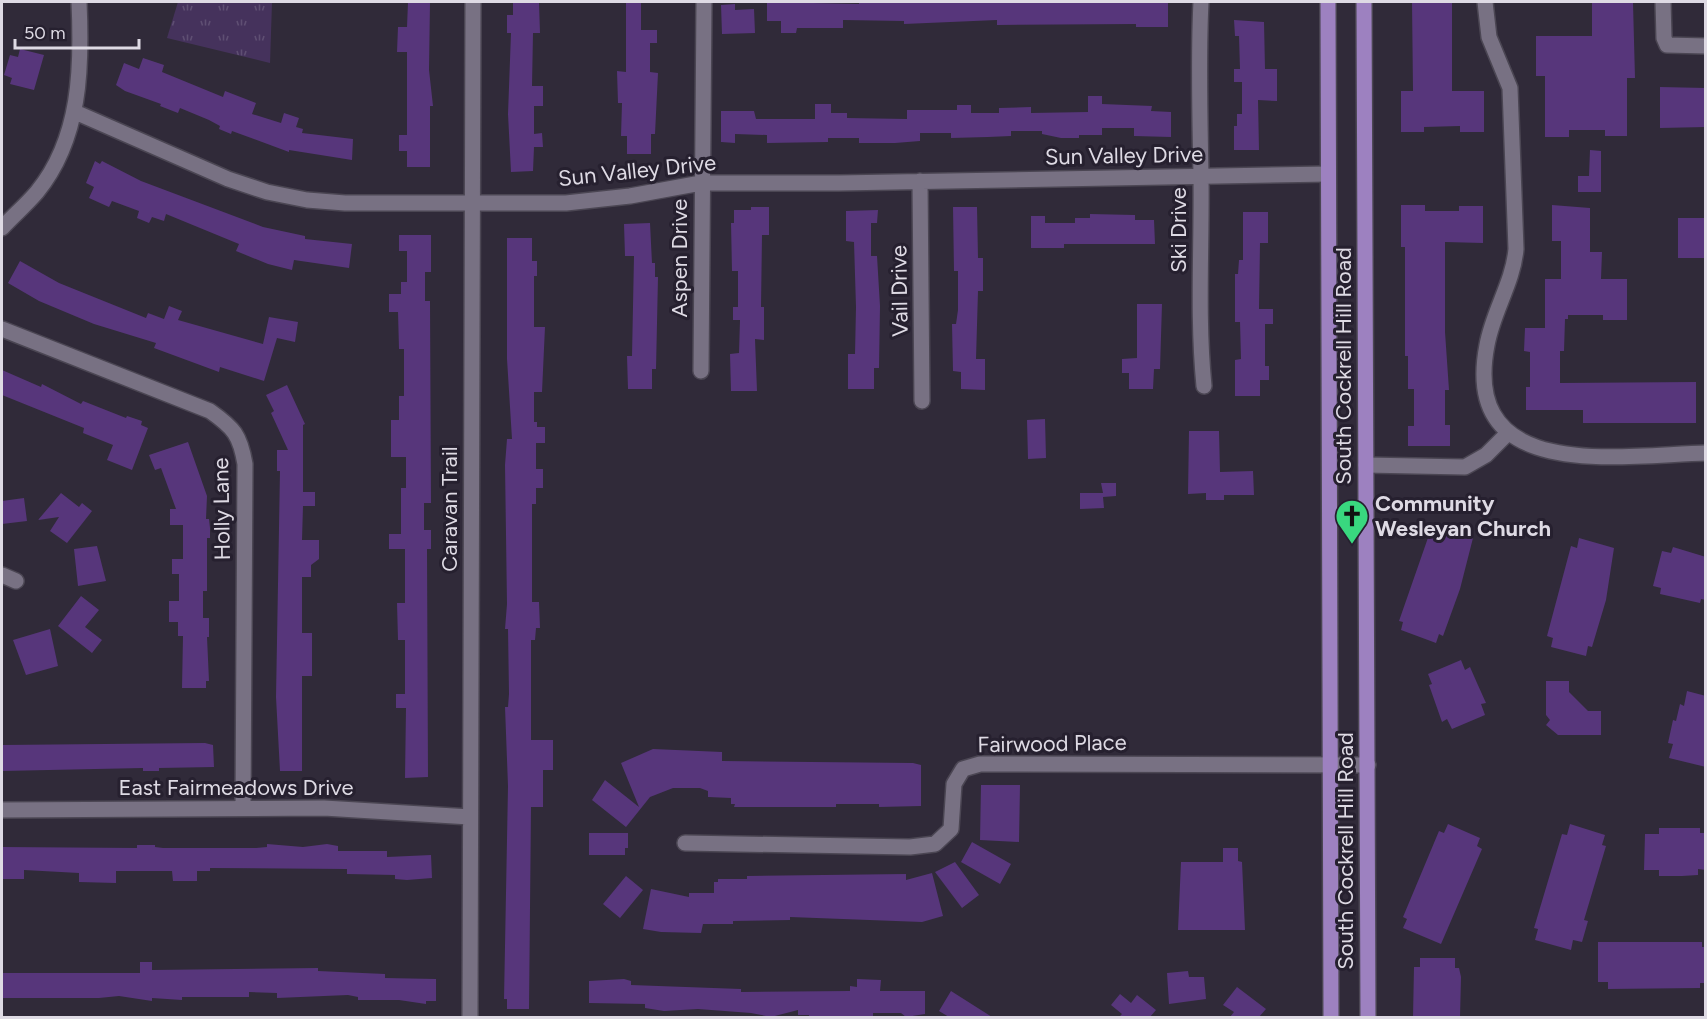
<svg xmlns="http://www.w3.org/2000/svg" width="1707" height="1019" font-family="Figtree,sans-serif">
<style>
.grass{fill:url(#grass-tufts)}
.building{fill:#57367b}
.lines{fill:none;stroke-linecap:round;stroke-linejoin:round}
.minor-casing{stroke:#4b4653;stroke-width:18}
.major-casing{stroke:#4b4653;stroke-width:18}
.minor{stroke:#787183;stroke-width:15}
.major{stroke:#9d81c0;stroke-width:15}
.labels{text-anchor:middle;stroke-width:6;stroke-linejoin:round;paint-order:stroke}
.street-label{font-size:22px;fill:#dedae4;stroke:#26202f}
.poi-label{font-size:22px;font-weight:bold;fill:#dedae4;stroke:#26202f;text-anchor:start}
</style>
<defs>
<pattern id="grass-tufts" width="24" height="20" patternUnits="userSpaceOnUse" patternTransform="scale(1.5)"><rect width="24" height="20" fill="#45325c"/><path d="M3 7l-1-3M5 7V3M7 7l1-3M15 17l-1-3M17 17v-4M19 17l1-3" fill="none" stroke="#5f4f73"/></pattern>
</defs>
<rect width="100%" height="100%" fill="#302a39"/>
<path class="grass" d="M178 2H272L270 63 167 38Z"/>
<path class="building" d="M408 2H430L429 70 433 106H430V167H407V151H399V135H407V52H397L398 27H407Z
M513 2H539L540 33H533L532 86H543V106H534V134L542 133 543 147H534L533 171 511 172 508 114 511 33H507V15H513Z
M626 2H641V30H657V43H650V72L658 73 655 134H651V154H627V136H621L622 103H618L617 71 626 72Z
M767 2 859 4V2H1148L1168 3V27H1136V24L997 25V20L904 24V21L843 20V28H797L796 33H781V21H767Z
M1412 2H1452V91H1484V132H1460V126L1424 127V132H1401V91H1413Z
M1592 2 1633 3 1635 78H1627V136H1605V130H1569V137H1545V76H1536V36H1592Z
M735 4V10L754 9 755 33 722 34 721 5Z
M1234 20 1264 22 1265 69H1277V101L1258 100 1259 150H1234V126H1237V114H1242V82H1234V69H1240L1239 36H1235Z
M20 49 44 55 34 90 10 84 12 78 4 75 10 55 18 57Z
M143 58 164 65 162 72 223 97 225 91 256 103 252 114 281 123 284 113 299 118 296 127 303 129 302 133 353 139 352 160 289 150V152L232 131 231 134 219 129 220 126 209 120 180 108 178 113 160 106 161 104 125 91 116 85 124 63 139 69Z
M1660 87 1706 88V127L1660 128Z
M1088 96H1102V104L1152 106 1151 111 1171 112V137L1134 136V128H1102V135H1079V138H1061L1042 134V131H1011V136L988 137 951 138V133H920V141L895 143H859V138H828V142L767 143V135L735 134V143L721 142V111H754L756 119H815V104H831V113H847V118L907 119V110H957V105H971V113H999V108L1031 107V113L1088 112Z
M1590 150 1601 151V192H1578V176H1589Z
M95 161 100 164 102 161 141 181 263 227 305 236V239L352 244 349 268 294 260 292 270 268 264 236 251 239 244 166 214 164 221 152 217 149 223 137 218 139 211 112 201 109 207 89 198 94 187 86 183Z
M1401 205H1425V211H1459V206H1483V243L1445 242V332L1449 390H1445V425H1450V446H1408V426H1414V389H1408V356H1405V247H1401Z
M1552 205 1590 208V252H1602L1601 279H1627V320H1603V315H1568V319H1565L1564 351H1560V383L1696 382V423H1583V410H1526V387H1530V352L1524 351 1525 328H1545V279H1561V241H1552Z
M751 207H769V235H762L761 307H764V340L755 339 757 391H731L730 354 739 353 740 320H733V307H738V271H732L731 223H734V210H751Z
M953 207H977L978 258H983V291H978L976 359H985V390L961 389V372L953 371 952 324H956L958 310V271H954Z
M878 210 877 223H871V256H877L880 306 879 368H874V389H848V354H855L856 307 854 242 846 241V211Z
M1243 212H1268V243H1260L1259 309H1273V324H1265V366H1269V380H1260V396H1235V360L1241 359 1240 322H1235V274H1238L1239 260H1243Z
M1090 214 1135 215V220H1154L1155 244H1064V248H1031V216H1045V223H1075V218H1090Z
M1678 218H1706V258H1678Z
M650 223 652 263H655V277H658L656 369H652V389H628L627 356H632L634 256H625L624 224Z
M399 235H431V272H425V301H430L431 503H424V530H431V549H427L428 777 405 778 406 708H396V694H405V640H398L397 603H405V549H389V534H401V488H406V457H391V420H399V396H404V349H399L398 312H389V294H401V282H407V251H399Z
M507 238H532V261H537V276H534V327H545L542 392H534V422H537V427H545V443H536V469H543V488H536V504H532V602H539L540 628H536L535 640H531V740H553V770H543V807H531L529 1009H507V999H504L508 786 505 707H508L509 694 508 629H505L507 604 505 465 507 439H512L507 359Z
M20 261 59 283 146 318 148 313 164 319 169 306 182 311 178 320 263 344 269 317 298 322 295 342 277 338 264 381 220 367 219 372 154 348 156 343 94 324 39 301 8 283Z
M1137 304H1162L1160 369H1154L1153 389H1129V373H1122V359L1137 358Z
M2 370 41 387 42 384 81 404 83 401 126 418 127 416 142 421 141 425 148 428 132 470 107 460 113 445 83 433 84 428 2 395Z
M287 385 305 424 303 425V492H315V506H303L302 540H319V559L311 565V577H302V633H312V676H302V771H280L276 697 280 471H277V450H288L271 413 274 411 266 395Z
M1045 419 1046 458 1028 459 1027 420Z
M1189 431H1219L1220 472 1253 471 1254 495H1224V500H1206V493L1188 494Z
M188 442 207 496 206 519H209L210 528V538H207V591H203V618H209V637H207L209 681H206V688H182L183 636H178V622H169V601H179V574H172V559H183V525H170V509H176L161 468 155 470 149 455Z
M1101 483H1116V496L1103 497 1104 508 1080 509V493H1103Z
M61 493 79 507 82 503 92 511 67 543 50 531 59 517 38 520Z
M24 498 27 521 2 524V501Z
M1439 525 1473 538 1460 589 1443 636 1439 634 1436 643 1401 630 1403 622 1399 621 1430 532 1435 534Z
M1579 538 1614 548 1606 600 1592 647 1588 646 1586 656 1551 647 1553 638 1547 636 1571 546 1577 548Z
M97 546 106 581 78 586 74 549Z
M1673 547 1706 557V600L1701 599 1700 603 1660 594 1661 588 1653 586 1662 551 1671 553Z
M81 596 99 610 85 627 102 640 92 653 58 626Z
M50 629 58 666 26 675 13 640Z
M1461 660 1465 670 1470 667 1477 683 1486 703 1481 704 1485 715 1452 729 1447 719 1442 722 1429 685 1432 684 1428 674Z
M1546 681H1569V692L1588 711H1601V735H1558L1546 725 1550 720 1546 715Z
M1687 691 1706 696V767L1669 758 1673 744 1668 743 1673 720 1676 721 1680 704 1684 706Z
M205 743 213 745 214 767 159 768V771H143V768L2 771V745Z
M653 749 722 752V761L913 763 921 765V806L879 807V804H836V807H734L735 804H731V798L708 797V791L700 788H673L650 797 626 827 592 800 605 780 639 807 621 763Z
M981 785H1020L1019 842 980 840Z
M1448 824 1480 838 1477 846 1482 849 1441 944 1403 928 1407 919 1403 917 1439 831 1444 833Z
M1570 824 1605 835 1602 845 1606 846 1584 920 1588 921 1582 942 1573 940 1571 950 1535 940 1538 929 1534 928 1562 834 1567 835Z
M1659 828H1700V833H1706V870L1698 869V875L1682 876H1659V870H1644L1645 834H1659Z
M589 833H628V848H625V855H589Z
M972 842 1011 864 1000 884 961 862Z
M267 844 303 847 327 844 338 846V851H387V857L431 855 432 878 407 880 395 879V875L347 874V869L210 868V871H197V881H173L172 871H116V883L79 882V873L24 870V879H2V847L137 848V845H155V847L163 848H256L267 847Z
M1223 848H1238V861L1242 862 1245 930H1178L1181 862H1223Z
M955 862 979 895 962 908 935 872Z
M932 873 943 916 922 922 790 917V920L733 921V924H703L701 933 661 932 643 929 651 889 689 897V893H714V882H718V879H747V876L906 874V880Z
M626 876 643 890 620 918 603 904Z
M1598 942H1702V947H1706V983H1700V988L1608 989V982H1598Z
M1420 958H1455V968H1459L1461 977 1460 1017H1413L1414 967H1420Z
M140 962H152V970L318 968V971L385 974V978L436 979V1001H426V1004L399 1000H358V997L348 995 277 998V993L249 992V997H182V1000L152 998V1001L119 996 99 998H2V973H140Z
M1188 971 1189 977H1204L1206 999 1169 1004 1167 973Z
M624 979 631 981V985L741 989V992L850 991V986L857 987V979L881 980 880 991H925V1014L906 1017 901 1013H873V1016L809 1017V1015H798V1010L771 1017 751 1013 698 1009 664 1011 645 1008V1004L589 1003V981Z
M1237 987 1266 1009 1259 1017H1230L1234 1012 1223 1005Z
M951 991 992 1017H949L939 1011Z
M1120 994 1131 1003 1137 995 1156 1010 1150 1017H1119L1122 1014 1111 1005Z"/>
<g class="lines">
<g class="minor-casing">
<path id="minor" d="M1201 2C1198 60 1200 117 1201 176 1202 246 1197 316 1204 386
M1485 2 1489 37 1510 88 1516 249C1513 283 1493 311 1487 345 1460 484 1620 455 1706 453
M1663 2 1664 38 1667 45 1706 46
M75 112 228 179 267 192 307 200 345 203H566L630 196 701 183H839L1328 174
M920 181 922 401
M2 228C13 216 26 205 37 192 81 138 82 67 79 2
M2 329 210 411C234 428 240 435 245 464L243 808
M701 371 704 2
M1366 465 1465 467 1486 455 1508 433
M2 575 16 581
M2 810 324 808 470 817
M685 843 910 847 935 844 951 829 954 784 963 769 980 764 1368 765
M470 1018 473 2"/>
</g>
<g class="major-casing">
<path id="major" d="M1328 2 1331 1018
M1364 2 1368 1018"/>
</g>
<use href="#minor" class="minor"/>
<use href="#major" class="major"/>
</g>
<defs>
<g id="church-pin" transform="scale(1.725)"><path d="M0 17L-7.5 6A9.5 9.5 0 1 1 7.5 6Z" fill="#39d87f" stroke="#26202f"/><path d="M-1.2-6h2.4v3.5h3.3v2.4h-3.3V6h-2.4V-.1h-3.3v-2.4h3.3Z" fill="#111"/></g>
</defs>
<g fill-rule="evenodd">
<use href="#church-pin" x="1352" y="516"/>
</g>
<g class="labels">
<g class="street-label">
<text transform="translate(1124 155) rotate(-1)" y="8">Sun Valley Drive</text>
<text transform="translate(637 170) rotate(-6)" y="8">Sun Valley Drive</text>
<text transform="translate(1178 230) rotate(-90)" y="8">Ski Drive</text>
<text transform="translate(679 258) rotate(-90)" y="8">Aspen Drive</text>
<text transform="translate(899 291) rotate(-91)" y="8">Vail Drive</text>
<text transform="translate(1343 366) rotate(-90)" y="8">South Cockrell Hill Road</text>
<text transform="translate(221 509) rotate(-91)" y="8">Holly Lane</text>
<text transform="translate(449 509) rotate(-90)" y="8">Caravan Trail</text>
<text transform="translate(1052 743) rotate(-1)" y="8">Fairwood Place</text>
<text x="236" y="795">East Fairmeadows Drive</text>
<text transform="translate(1345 851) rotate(-90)" y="8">South Cockrell Hill Road</text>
</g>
<g class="poi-label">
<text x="1375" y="511">Community<tspan x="1375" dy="25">Wesleyan Church</tspan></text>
</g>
</g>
<rect width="1707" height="1019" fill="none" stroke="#dedae4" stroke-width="6"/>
<path d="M15 39v9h124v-9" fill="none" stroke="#dedae4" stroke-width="3"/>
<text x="24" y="39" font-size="18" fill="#dedae4" stroke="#26202f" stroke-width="4.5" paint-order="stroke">50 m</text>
</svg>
